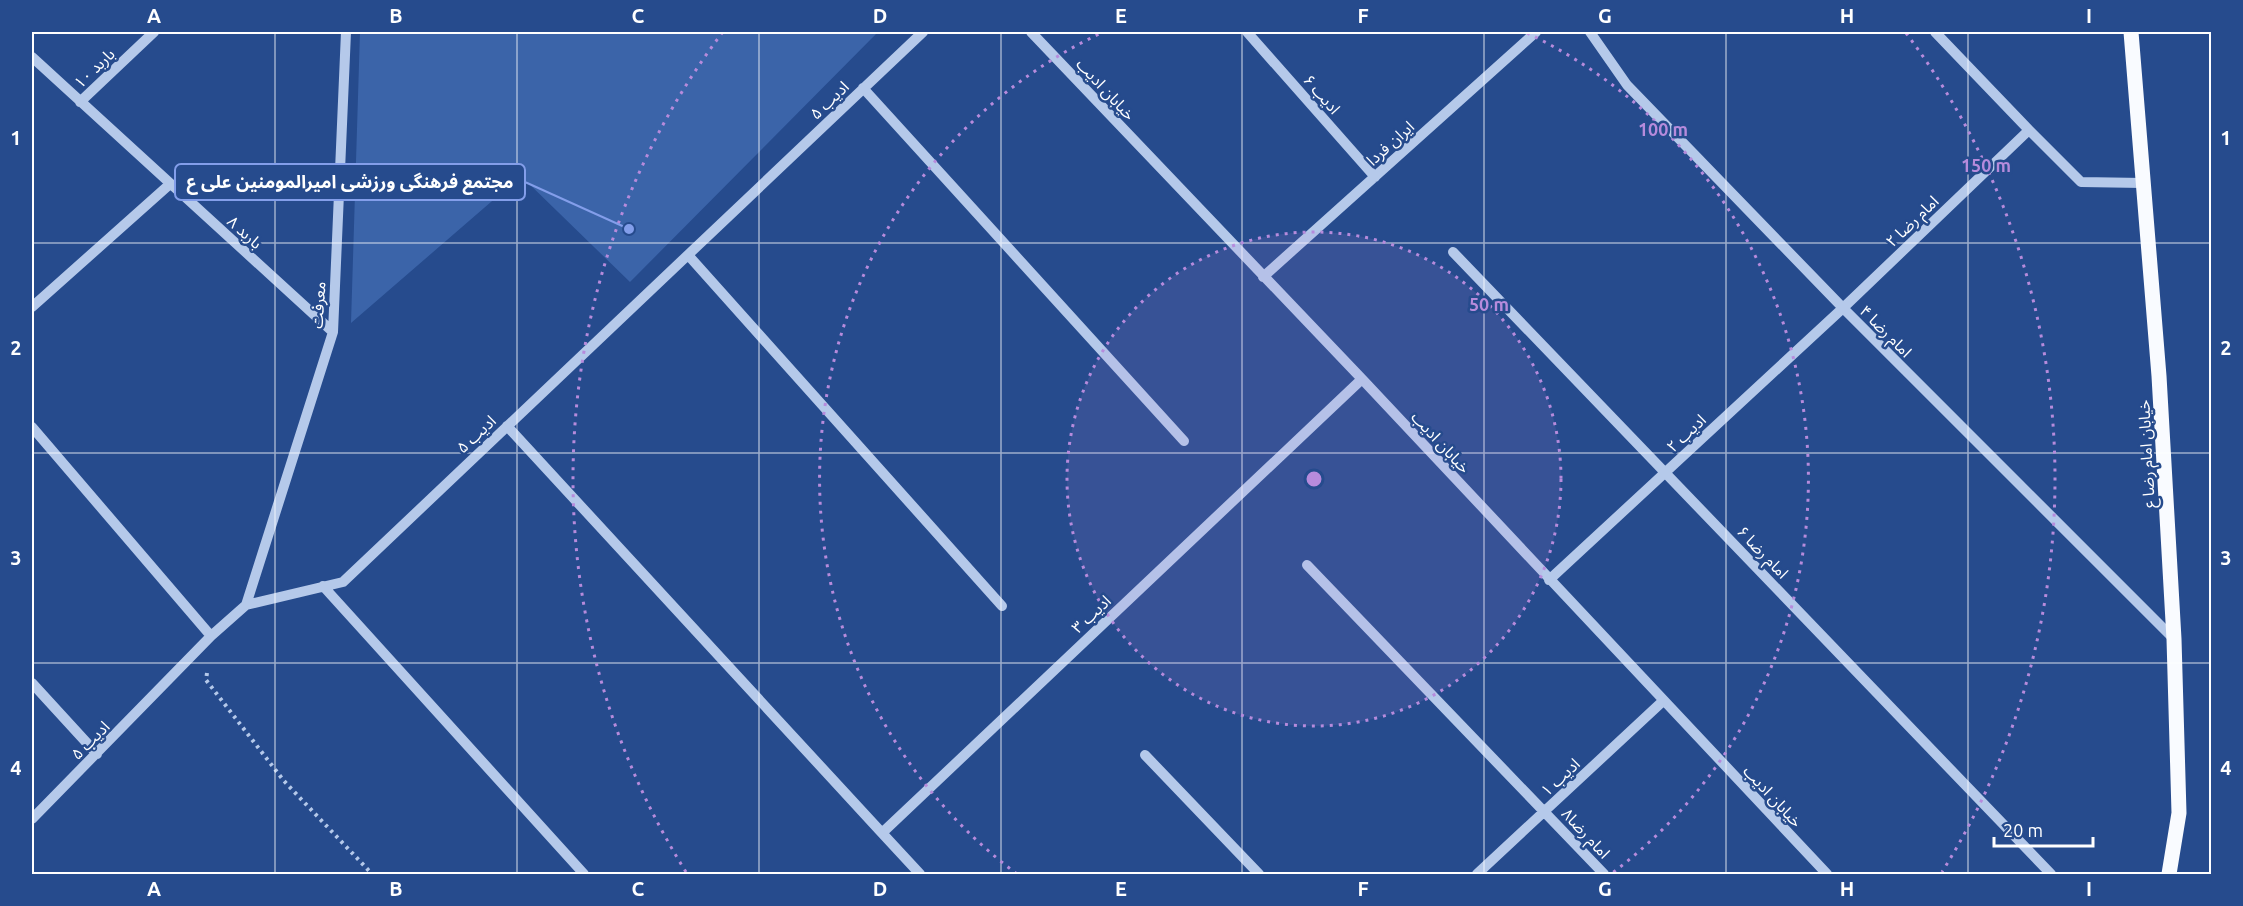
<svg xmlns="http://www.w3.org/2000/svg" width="2243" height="906" font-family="Ubuntu,'Noto Sans Arabic',sans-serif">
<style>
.green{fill:#3b64a9}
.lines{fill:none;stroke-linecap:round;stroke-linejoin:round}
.path{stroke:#b5c9ea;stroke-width:4;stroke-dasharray:3 4.5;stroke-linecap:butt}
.minor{stroke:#b5c9ea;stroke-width:10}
.major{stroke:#f9fbff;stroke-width:15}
.grid{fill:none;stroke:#fff;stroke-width:1.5;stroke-opacity:0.55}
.ring{fill:none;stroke:#b68bdc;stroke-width:3;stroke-dasharray:3 6}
.labels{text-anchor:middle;stroke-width:5;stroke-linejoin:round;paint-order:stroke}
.street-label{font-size:16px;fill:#fff;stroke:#264b8d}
.centre{fill:#b68bdc;stroke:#264b8d;stroke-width:3}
.ring-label{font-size:18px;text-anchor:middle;font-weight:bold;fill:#b68bdc;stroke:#264b8d;stroke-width:5;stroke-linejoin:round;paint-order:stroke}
.leader{fill:none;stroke:#839eea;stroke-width:2}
.callout-dot{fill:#839eea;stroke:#264b8d;stroke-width:2}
.callout{fill:#264b8d;stroke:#839eea;stroke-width:2}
.callout-label{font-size:18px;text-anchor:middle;font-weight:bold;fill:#fff}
.neatline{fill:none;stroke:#fff;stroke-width:2}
.grid-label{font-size:20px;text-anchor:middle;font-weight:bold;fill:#fff}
</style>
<rect width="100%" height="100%" fill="#264b8d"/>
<path class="green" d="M360 32H878L630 282 521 176 351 323Z"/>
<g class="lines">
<path class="path" d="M207 673 206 680 284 781 372 874"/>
<path class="minor" d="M1031 32 1362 379 1827 874
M1247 32 1375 177
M1590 32 1627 85 1843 308 2174 639
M32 57 333 332
M863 88 1184 441
M80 102 154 32
M2029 130 2081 182 2143 183
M1453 252 2051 874
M688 255 1002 606
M1263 277 1536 32
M32 307 170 184
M507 426 882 833
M32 427 211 636
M1307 565 1604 874
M1549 580 1843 308 2029 130 1935 32
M323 586 584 874
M246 605 333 332 346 32
M32 683 97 754
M1145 755 1259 874
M32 819 211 636 246 605 343 582 923 32
M920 874 882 833 1362 379
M1477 874 1663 701"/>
<path class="major" d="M2131 32 2159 376 2174 639 2179 813 2169 874"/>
</g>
<path class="grid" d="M275 32V874M517 32V874M759 32V874M1001 32V874M1242 32V874M1484 32V874M1726 32V874M1968 32V874M32 243H2212M32 453H2212M32 663H2212"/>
<circle cx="1314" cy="479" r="247" fill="#b68bdc" fill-opacity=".12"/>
<g class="ring">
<circle cx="1314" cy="479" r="247"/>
<path d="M1017 874A494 494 0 0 1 1101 33M1527 33A494 494 0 0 1 1611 874"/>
<path d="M686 872A741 741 0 0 1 722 33M1906 33A741 741 0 0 1 1942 872"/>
</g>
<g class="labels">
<g class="street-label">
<text transform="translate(94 68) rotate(-44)" y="6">باربد ۱۰</text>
<text transform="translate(1106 89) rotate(47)" y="6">خیابان ادیب</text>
<text transform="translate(1322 94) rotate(49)" y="6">ادیب ۶</text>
<text transform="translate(829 100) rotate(-44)" y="6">ادیب ۵</text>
<text transform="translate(1390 143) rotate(-42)" y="6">ایران فردا</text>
<text transform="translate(1912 221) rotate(-44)" y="6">امام رضا ۲</text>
<text transform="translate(245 232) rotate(42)" y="6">باربد ۸</text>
<text transform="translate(318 305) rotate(-86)" y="6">معرفت</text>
<text transform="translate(1886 331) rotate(45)" y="6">امام رضا ۴</text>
<text transform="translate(1686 433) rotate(-43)" y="6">ادیب ۲</text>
<text transform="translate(476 434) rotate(-43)" y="6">ادیب ۵</text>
<text transform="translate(1441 442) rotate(47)" y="6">خیابان ادیب</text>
<text transform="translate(2146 454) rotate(-93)" y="6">خیابان امام رضا ع</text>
<text transform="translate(1763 552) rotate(46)" y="6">امام رضا ۶</text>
<text transform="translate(1091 614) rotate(-43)" y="6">ادیب ۳</text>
<text transform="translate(90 740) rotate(-45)" y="6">ادیب ۵</text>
<text transform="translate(1560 777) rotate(-43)" y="6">ادیب ۱</text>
<text transform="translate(1773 796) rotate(47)" y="6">خیابان ادیب</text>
<text transform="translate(1586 833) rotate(47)" y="6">امام رضا۸</text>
</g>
</g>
<circle cx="1314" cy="479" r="9" class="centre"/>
<g class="ring-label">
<text x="1663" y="136">100 m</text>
<text x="1986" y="172">150 m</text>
<text x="1489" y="311">50 m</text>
</g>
<path class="leader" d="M629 229L525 182"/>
<circle class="callout-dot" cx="629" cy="229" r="6"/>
<rect class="callout" x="175" y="164" width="350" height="36" rx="6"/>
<g class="callout-label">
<text x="350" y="188">مجتمع فرهنگی ورزشی امیرالمومنین علی ‌ع</text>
</g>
<rect width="2243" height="906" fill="none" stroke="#264b8d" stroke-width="66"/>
<path d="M1994 837v9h99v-9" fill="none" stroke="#ffffff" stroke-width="3"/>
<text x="2003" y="837" font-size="18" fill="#ffffff" stroke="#264b8d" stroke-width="4.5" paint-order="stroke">20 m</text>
<rect x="33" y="33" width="2177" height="840" class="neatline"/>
<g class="grid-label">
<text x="154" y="23">A</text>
<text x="396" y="23">B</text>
<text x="638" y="23">C</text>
<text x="880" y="23">D</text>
<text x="1121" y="23">E</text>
<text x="1363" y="23">F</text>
<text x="1605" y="23">G</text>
<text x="1847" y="23">H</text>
<text x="2089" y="23">I</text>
<text x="16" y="145">1</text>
<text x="2226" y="145">1</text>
<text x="16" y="355">2</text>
<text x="2226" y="355">2</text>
<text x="16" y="565">3</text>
<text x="2226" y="565">3</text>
<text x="16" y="775">4</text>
<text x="2226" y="775">4</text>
<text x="154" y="896">A</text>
<text x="396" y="896">B</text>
<text x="638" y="896">C</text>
<text x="880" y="896">D</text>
<text x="1121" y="896">E</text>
<text x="1363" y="896">F</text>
<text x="1605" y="896">G</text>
<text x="1847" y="896">H</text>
<text x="2089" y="896">I</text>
</g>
</svg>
